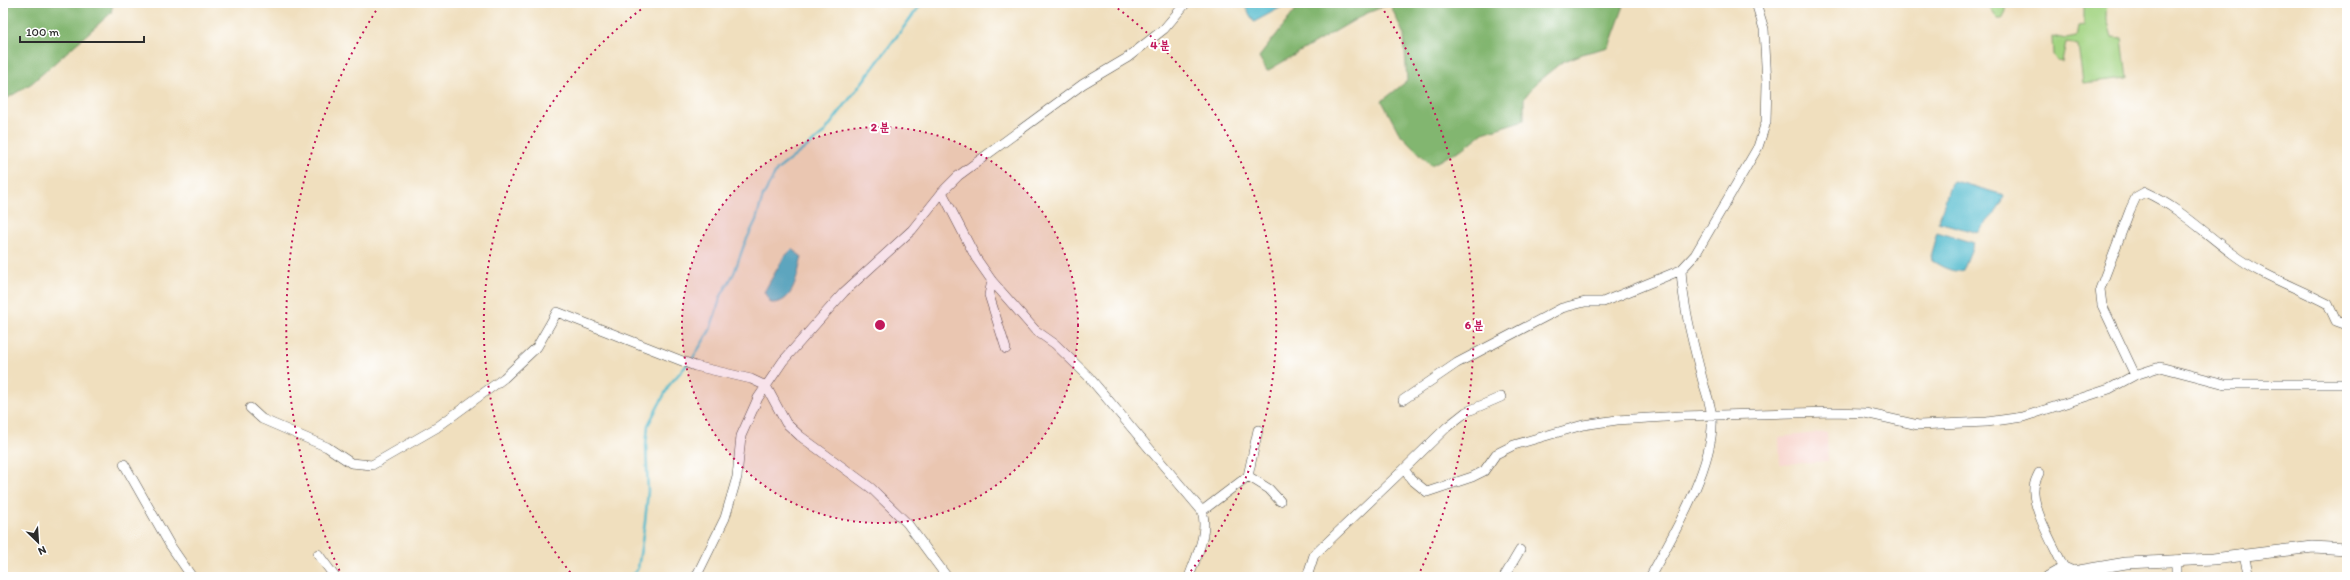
<svg xmlns="http://www.w3.org/2000/svg" width="2350" height="580" font-family="Itim,'Poor Story',sans-serif">
<style>
.built{fill:#f7d1c9}
.green{fill:#a3d482;stroke:#678056}
.forest{fill:#82b670;stroke:#56704e}
.water{fill:#4fb9cc;stroke:#3d727c}
.lines{fill:none;stroke-linecap:round;stroke-linejoin:round}
.stream{stroke:#4fb9cc;stroke-width:2.5}
.minor-casing{stroke:#494641;stroke-width:10}
.tertiary-casing{stroke:#494641;stroke-width:12}
.minor{stroke:#fff;stroke-width:9}
.tertiary{stroke:#fff;stroke-width:11}
.ring{fill:none;stroke:#c2185b;stroke-width:2;stroke-dasharray:2 4}
.centre{fill:#c2185b;stroke:#fff;stroke-width:2}
.ring-label{font-size:12px;text-anchor:middle;font-weight:bold;fill:#c2185b;stroke:#fff;stroke-width:4;stroke-linejoin:round;paint-order:stroke}
</style>
<rect width="100%" height="100%" fill="#fff"/>
<filter id="ink" filterUnits="userSpaceOnUse"><feTurbulence type="fractalNoise" baseFrequency=".025" numOctaves="2"/><feDisplacementMap in="SourceGraphic" scale="8" xChannelSelector="R" yChannelSelector="G"/><feConvolveMatrix kernelMatrix="1 2 1 2 8 2 1 2 1" color-interpolation-filters="sRGB"/></filter>
<filter id="wash" filterUnits="userSpaceOnUse"><feTurbulence type="fractalNoise" baseFrequency=".012" numOctaves="4" result="noise"/><feDisplacementMap in="SourceGraphic" scale="16" xChannelSelector="R" yChannelSelector="G"/><feGaussianBlur stdDeviation="0.9" result="paint"/><feColorMatrix in="noise" values="0 0 0 0 0 0 0 0 0 0 0 0 0 0 0 0 0 1.4 0 .05"/><feComposite in="paint" operator="in"/></filter>
<g filter="url(#wash)">
<rect width="100%" height="100%" fill="#f0dfbe"/>
<path class="built" d="M1827 432 1828 461 1780 464 1779 437Z"/>
<path class="green" d="M1987 3H2005L2006 11 2002 19H1998Z
M2084 3H2107L2106 15 2112 37 2122 38 2127 78 2083 83 2078 45 2066 43 2062 62 2057 61 2053 55 2052 36 2066 39 2076 37 2078 26 2084 25Z"/>
<path class="forest" d="M3 3H113L111 13 32 83 3 101Z
M1301 3H1625L1609 47 1585 53 1562 62 1537 82 1524 98V120L1483 133 1464 148 1431 165 1399 133 1382 101 1407 81 1404 35 1390 4 1365 14 1267 71 1259 57Z"/>
<path class="water" d="M1243 3H1289L1254 22Z
M1955 181 2004 195C2001 212 1987 219 1978 233L1938 222 1951 183Z
M1937 232 1974 243 1963 270C1953 274 1941 266 1932 261L1931 253Z
M792 249 802 257C797 274 795 304 771 303L764 292 784 257Z"/>
<g class="lines">
<path class="stream" d="M631 577 638 568 645 522 648 491 646 445 648 425 670 384 693 358 710 330 721 296 734 273 744 245 756 220 763 196 777 170 823 134 922 3"/>
</g>
</g>
<g filter="url(#ink)">
<g class="lines">
<g class="minor-casing">
<path id="minor" d="M942 192 976 258 992 281 1035 330 1055 344 1088 376 1202 511C1209 532 1196 557 1189 577
M992 281 989 295 1006 349
M2135 375 2102 305 2100 289 2130 210 2136 197 2145 192C2180 208 2203 232 2233 254 2262 276 2296 287 2328 304L2336 321 2347 325
M1403 400 1457 363 1562 308 1585 302H1603L1681 270
M250 408 262 419 327 447 351 463 372 465 436 428 504 378 537 347 557 312 695 366 751 379 766 386 786 423 800 436 871 488 907 523 947 577
M124 464 170 545 192 577
M1404 469 1447 427 1466 412 1501 397
M2039 473C2036 479 2033 485 2034 493 2035 514 2055 548 2064 568
M1248 476 1269 489 1280 501
M1202 511 1248 476 1258 430
M318 554 335 577
M2244 555 2249 577
M2176 560V577
M696 577 725 518 737 477 741 436 758 398 783 361 844 292 912 230 944 190 958 176 1083 84 1127 58 1164 29 1186 3
M1307 577 1314 555 1404 469 1411 479 1427 492 1472 477 1484 471 1496 454 1514 445 1583 425 1617 420 1681 416 1833 412 1865 413 1918 425 1987 422 2023 417 2109 389 2135 375 2160 367 2225 384H2347
M1504 577 1520 550
M1650 577C1673 535 1715 465 1712 418 1711 403 1704 388 1701 374 1692 339 1683 305 1681 270L1695 255 1758 147 1766 122 1767 83 1764 29 1756 3"/>
</g>
<g class="tertiary-casing">
<path id="tertiary" d="M2048 577 2064 568 2073 572 2126 563 2213 559 2313 547 2347 549"/>
</g>
<use href="#minor" class="minor"/>
<use href="#tertiary" class="tertiary"/>
</g>
</g>
<circle cx="880" cy="325" r="198" fill="#c2185b" fill-opacity=".12"/>
<g class="ring">
<circle cx="880" cy="325" r="198"/>
<path d="M574 577A396 396 0 0 1 647 5M1113 5A396 396 0 0 1 1186 577"/>
<path d="M342 576A594 594 0 0 1 379 6M1381 6A594 594 0 0 1 1418 576"/>
</g>
<circle cx="880" cy="325" r="6" class="centre"/>
<g class="ring-label">
<text x="1160" y="49">4 분</text>
<text x="880" y="131">2 분</text>
<text x="1474" y="329">6 분</text>
</g>
<rect width="2350" height="580" fill="none" stroke="#fff" stroke-width="16"/>
<g transform="translate(38 542) rotate(155)" stroke="#ffffff" stroke-width="3" paint-order="stroke">
<path d="M0-3L7 15L0 10L-7 15Z" fill="#2b2b2b"/>
<text y="-6" font-size="11" font-weight="bold" text-anchor="middle" fill="#2b2b2b">N</text>
</g>
<path d="M20 36v6h124v-6" fill="none" stroke="#2b2b2b" stroke-width="2"/>
<text x="26" y="36" font-size="12" fill="#2b2b2b" stroke="#ffffff" stroke-width="3" paint-order="stroke">100 m</text>
</svg>
